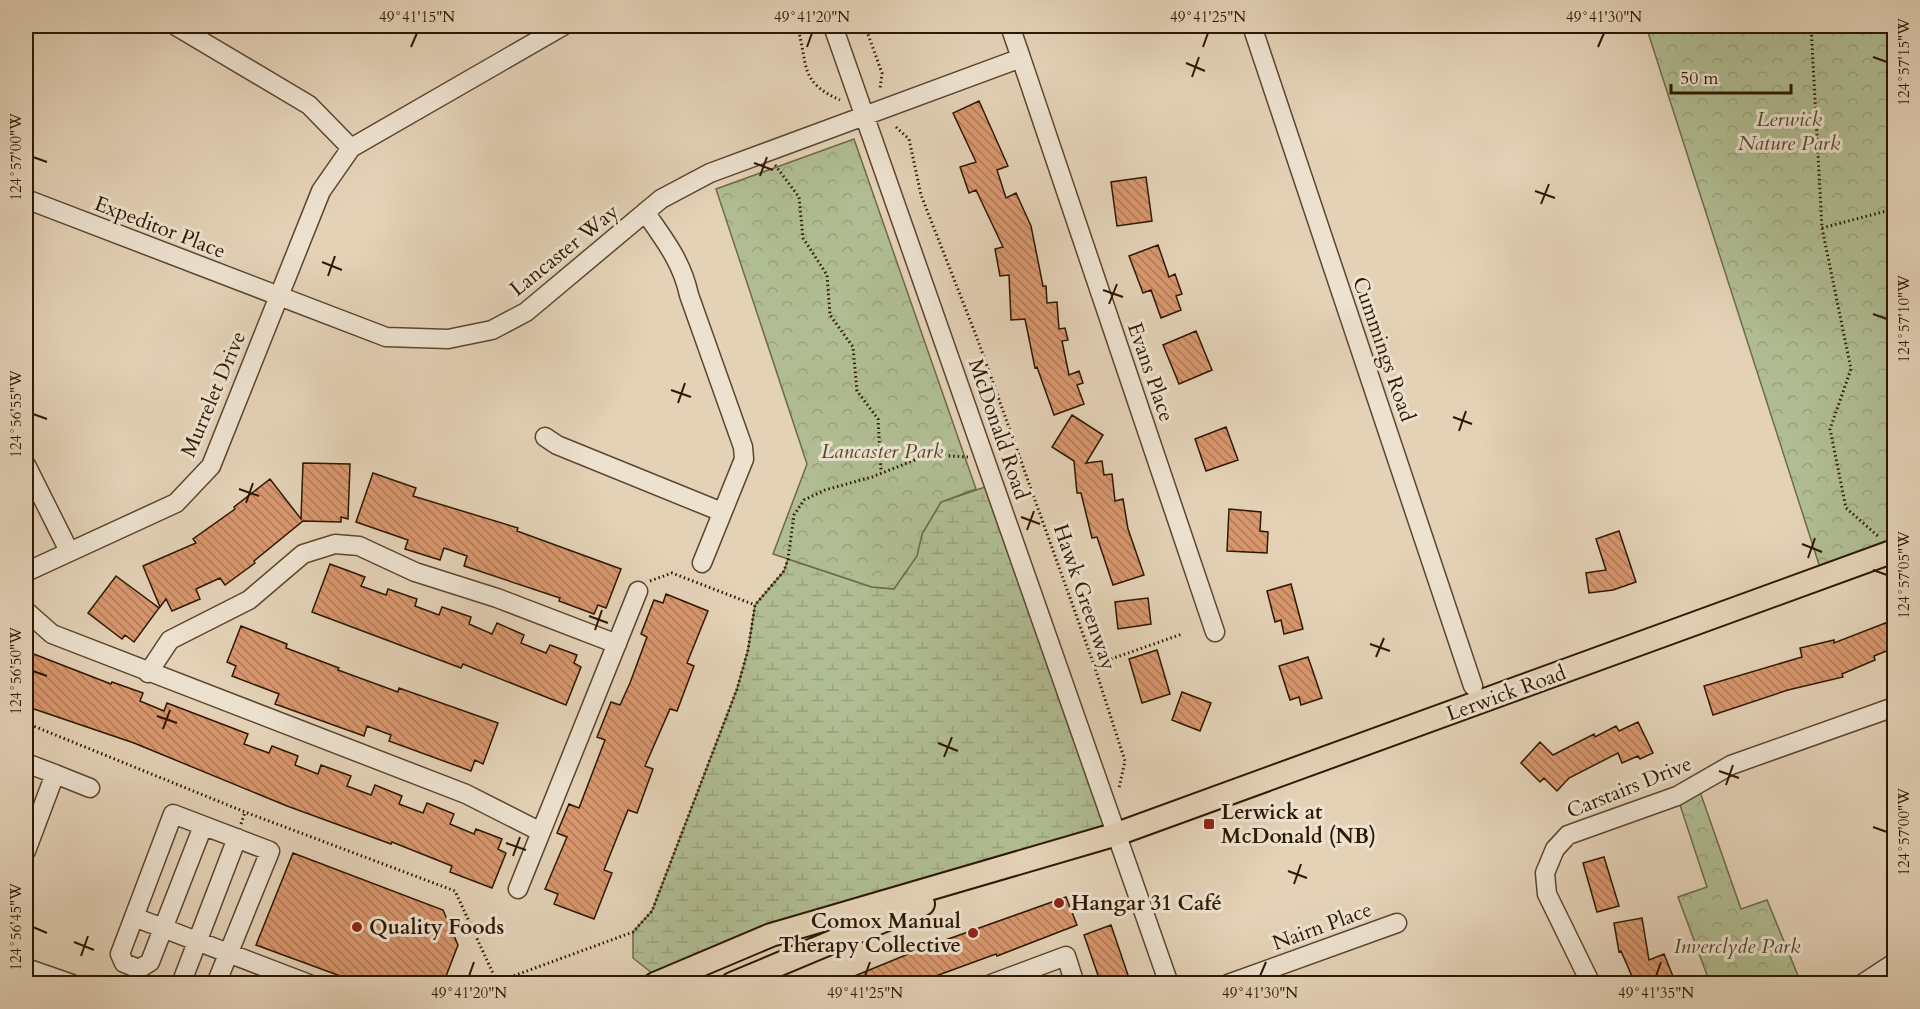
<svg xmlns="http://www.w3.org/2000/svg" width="1920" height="1009" font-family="Cardo,serif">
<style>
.wetland{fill:url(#wetland-marsh);stroke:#6e6a49;stroke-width:1.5}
.park{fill:url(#park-crowns);stroke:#6e6a49;stroke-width:1.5}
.building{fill:url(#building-back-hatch);stroke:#2d1800;stroke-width:1.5}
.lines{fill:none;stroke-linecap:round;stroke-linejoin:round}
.minor-casing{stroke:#5b462e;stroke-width:21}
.major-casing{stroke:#2d1800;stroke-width:26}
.path{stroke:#2d1800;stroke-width:3;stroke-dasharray:1.5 3;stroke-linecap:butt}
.minor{stroke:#ede2d0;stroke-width:18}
.major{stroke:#e4d2b7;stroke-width:22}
.ticks{fill:none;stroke:#2d1800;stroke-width:2}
.poi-dot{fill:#8f2418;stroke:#ede2d0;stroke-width:2}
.labels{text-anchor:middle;stroke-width:6;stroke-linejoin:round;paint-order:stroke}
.park-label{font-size:21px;font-style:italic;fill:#544a2c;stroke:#ede2d0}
.street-label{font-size:21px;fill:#2d1800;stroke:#ede2d0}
.poi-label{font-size:21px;font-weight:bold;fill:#2d1800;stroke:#ede2d0;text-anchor:start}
.neatline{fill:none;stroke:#2d1800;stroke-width:2}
.ticks-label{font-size:15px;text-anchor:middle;fill:#2d1800}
</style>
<defs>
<pattern id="wetland-marsh" width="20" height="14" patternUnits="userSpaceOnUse" patternTransform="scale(1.5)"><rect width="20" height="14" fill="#b0bd92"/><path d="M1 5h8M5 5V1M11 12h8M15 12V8" fill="none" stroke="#98a27c"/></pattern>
<pattern id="park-crowns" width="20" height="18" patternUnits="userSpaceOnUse" patternTransform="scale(1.5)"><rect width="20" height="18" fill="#b0bd92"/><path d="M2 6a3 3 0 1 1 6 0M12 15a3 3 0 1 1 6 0" fill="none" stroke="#98a27c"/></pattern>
<pattern id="building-back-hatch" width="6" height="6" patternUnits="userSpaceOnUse" patternTransform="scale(1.5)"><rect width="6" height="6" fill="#d9976e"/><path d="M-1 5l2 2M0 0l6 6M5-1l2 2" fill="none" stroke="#b07a58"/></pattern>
</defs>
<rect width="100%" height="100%" fill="#e4d2b7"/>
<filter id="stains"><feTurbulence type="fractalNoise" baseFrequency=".00333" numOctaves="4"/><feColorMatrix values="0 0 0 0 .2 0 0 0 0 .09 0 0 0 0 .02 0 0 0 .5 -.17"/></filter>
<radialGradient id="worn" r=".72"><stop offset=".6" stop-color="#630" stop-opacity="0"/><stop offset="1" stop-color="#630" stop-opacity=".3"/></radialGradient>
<path class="wetland" d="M994 484 1117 834 662 981 633 958V932L652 911 737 689 748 650 755 605 784 571 788 559 872 587 894 589 916 556 922 534 941 502Z"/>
<path class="park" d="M1646 26H1894V551L1823 577Z
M854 139 976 489 941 502 922 534 917 556 894 589 872 587 773 554 807 464 716 189Z
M1698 786 1741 909 1767 900 1801 983H1710L1678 897 1707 887 1677 796Z"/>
<path class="building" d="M979 101 1008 166 997 170 1006 198 1016 193 1031 226 1043 286H1046L1047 303 1057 302 1059 329 1065 328 1068 340 1062 341 1069 375 1079 371 1083 383 1077 385 1084 404 1054 415 1037 367 1035 368 1025 319 1011 320 1009 275 1000 276 995 249 1003 247 976 190 969 193 960 167 976 162 953 113Z
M1146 177 1152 221 1117 226 1111 182Z
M1158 245 1169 277 1175 274 1182 294 1176 296 1181 310 1161 318 1151 290 1143 293 1129 256Z
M1196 331 1212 370 1179 384 1163 345Z
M1072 415 1103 435 1086 463 1102 461 1104 475 1112 474 1115 501 1123 499 1128 529 1144 575 1113 585 1097 537 1092 538 1081 493H1077L1074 461 1052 447Z
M1226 427 1238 460 1206 471 1195 439Z
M303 463 350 464 348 519 341 517V522L303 521 254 561 255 563 225 585 220 578 196 589 200 599 172 611 166 599 160 607 143 566 196 543 193 539 235 509 234 507 270 479 301 519Z
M373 473 416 488 413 496 518 528 517 531 621 569 606 608 598 605 594 614 559 601 560 598 464 566 467 556 444 548 440 560 405 549 408 540 356 522Z
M1229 509 1261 512 1260 531 1268 532 1267 553 1227 551Z
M1619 531 1636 582 1613 590 1589 593 1586 573 1606 570 1596 539Z
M330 564 365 577 361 586 386 595 388 589 417 599 415 606 439 615 442 607 471 617 469 624 492 634 497 623 524 635 521 643 546 653 550 645 577 655 574 663 581 667 566 705 463 664 461 668 312 612Z
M116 576 159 608 134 642 125 635 122 639 88 613Z
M1291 584 1303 629 1284 634 1281 620 1275 622 1267 591Z
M666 594 708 611 687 663 694 666 677 711 670 709 645 766 653 769 637 813 628 810 604 870 612 873 594 919 554 904 558 894 545 889 567 837 557 833 569 804 579 808 605 740 597 737 611 702 620 705 630 683 647 637 641 634 654 600 663 603Z
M1148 598 1151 624 1118 629 1115 602Z
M1888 622 1894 637V648L1874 656 1875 660 1842 674 1843 677 1788 690 1713 715 1704 686 1802 657 1800 648 1834 640V643Z
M241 626 287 644 286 648 339 668 338 670 398 692 399 688 498 723 483 764 475 760 471 771 389 741 391 735 367 726 364 736 275 704 279 694 232 676 236 666 227 662Z
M1157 650 1170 694 1142 703 1129 659Z
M26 651 111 684 112 682 143 693 140 701 164 711 167 703 248 734 244 744 269 753 272 746 298 756 295 765 318 774 321 765 351 776 347 786 371 795 375 785 402 796 399 804 423 813 427 803 454 814 450 824 474 834 476 829 502 839 498 849 506 853 492 888 450 872 452 866 392 842 391 844 287 806 134 743 34 709 26 704Z
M1308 657 1322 698 1301 705 1299 697 1290 700 1279 666Z
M1182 692 1211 703 1200 731 1172 720Z
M1638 722 1653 753 1640 759 1638 756 1622 763 1618 753 1569 778 1557 791 1544 778 1540 782 1521 763 1540 742 1553 755 1594 734 1595 737 1616 726 1619 731Z
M293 853 443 910 458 945 443 984H362L256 945Z
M1604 857 1619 906 1597 912 1583 863Z
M1066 897 1077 925 997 956 996 954 914 984H835L923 948Z
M1642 918 1649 960 1664 954 1676 984H1646L1643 977 1634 981 1621 951 1619 952 1614 923Z
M1111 925 1131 984H1101L1084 935Z"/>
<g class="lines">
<g class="minor-casing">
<path id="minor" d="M176 26 309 105 351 148
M833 26 1169 984
M1252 26 1473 686
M1021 58 1215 632
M26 199 386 337 448 339 492 330 526 312 661 199 710 173 1021 58 1010 26
M645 212C664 239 682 262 689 295L743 447 744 459 702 563
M545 437 557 445 722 512
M26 465 69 551
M26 572 176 503 211 466 321 191 351 148 563 26
M26 611 52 634 466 794 541 832
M148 673 170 640 249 600 303 554 335 544 359 546 415 572 497 598 617 644
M26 763 55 774 26 851
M55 774 90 788
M518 889 638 591
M134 917 120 954 124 963 139 969 150 962 203 826
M26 968 72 984
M181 984 237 838
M216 984 270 851 173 814 134 917 309 984
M991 984 1066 956 1075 984
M1228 984 1397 923
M1591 984 1547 894 1545 873 1555 849 1568 835 1677 796 1731 765 1894 707
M1862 984 1894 963"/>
</g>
<g class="major-casing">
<path id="major" d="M655 984 771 935 1117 834 1894 551
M732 984 923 904"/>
</g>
<path class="path" d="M797 26C809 63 797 81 840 100
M865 26 882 73 880 89
M1811 26 1822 228 1851 369 1830 429 1846 508 1879 537
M896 127 909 139 921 195 977 338 1094 665 1125 761 1119 788
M775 165 799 197 803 238 827 275 830 315 853 347 857 391 878 419 881 470
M1822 228 1894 209
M650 581 672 573 755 605
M1094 665 1182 634
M26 723 245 812 455 891 497 982
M241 824 245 812
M497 982 633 932 652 911 737 689 748 650 755 605 784 571 788 559 794 515 804 500 825 490 872 477 922 457 935 455 968 457"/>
<use href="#minor" class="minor"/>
<use href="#major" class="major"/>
</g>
<path class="ticks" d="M411 47 417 33M807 47 812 33M1203 47 1208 33M1598 47 1604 33M1873 57 1887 62M1186 63 1205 71M1192 77 1199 57M33 157 47 162M754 163 773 170M760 176 767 157M1535 191 1555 198M1541 204 1549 184M322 262 342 270M328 276 335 256M1103 290 1123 297M1109 304 1117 284M1873 314 1887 319M671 390 691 397M678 403 685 383M33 414 47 419M1453 417 1472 424M1459 431 1466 411M239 489 259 496M246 503 253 483M1021 517 1040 524M1027 530 1034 511M1802 544 1822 552M1808 558 1815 538M1873 570 1887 575M589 616 608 623M595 630 602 610M1370 644 1390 651M1376 657 1384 638M33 671 47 676M157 716 177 723M163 729 170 710M938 743 958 751M944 757 952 737M1719 771 1739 778M1726 785 1733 765M1873 827 1887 832M506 843 526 850M513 856 520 837M1288 871 1307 878M1294 884 1301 864M33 927 47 933M74 942 94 950M81 956 88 936M469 976 474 962M865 976 870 962M1260 976 1266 962M1656 976 1661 962"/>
<g class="poi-dot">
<rect x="1203" y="818" width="12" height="12" rx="3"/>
<circle cx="1059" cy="903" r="6"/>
<circle cx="357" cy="927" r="6"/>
<circle cx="973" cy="933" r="6"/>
</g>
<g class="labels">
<g class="park-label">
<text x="1789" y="126">Lerwick<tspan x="1789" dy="24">Nature Park</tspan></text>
<text x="882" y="458">Lancaster Park</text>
<text x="1737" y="953">Inverclyde Park</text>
</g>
<g class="street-label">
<text transform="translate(160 227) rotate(21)" y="7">Expeditor Place</text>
<text transform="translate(564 250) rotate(-39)" y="7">Lancaster Way</text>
<text transform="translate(1384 349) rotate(71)" y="7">Cummings Road</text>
<text transform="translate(1151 372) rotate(71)" y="7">Evans Place</text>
<text transform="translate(213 394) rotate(-67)" y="7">Murrelet Drive</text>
<text transform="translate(999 429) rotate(71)" y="7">McDonald Road</text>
<text transform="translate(1085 597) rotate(71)" y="7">Hawk Greenway</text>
<text transform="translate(1506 693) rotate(-20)" y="7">Lerwick Road</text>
<text transform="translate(1629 787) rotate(-22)" y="7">Carstairs Drive</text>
<text transform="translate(1322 926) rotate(-20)" y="7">Nairn Place</text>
</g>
<g class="poi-label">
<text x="1221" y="819">Lerwick at<tspan x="1221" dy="24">McDonald (NB)</tspan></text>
<text x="1071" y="910">Hangar 31 Café</text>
<text x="961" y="928" text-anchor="end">Comox Manual<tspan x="961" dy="24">Therapy Collective</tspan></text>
<text x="369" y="934">Quality Foods</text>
</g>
</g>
<rect width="1920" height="1009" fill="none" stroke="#e4d2b7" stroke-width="66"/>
<path d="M1671 84v9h120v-9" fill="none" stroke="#2d1800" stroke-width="3"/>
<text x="1680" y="84" font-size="18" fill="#2d1800" stroke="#ede2d0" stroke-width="4.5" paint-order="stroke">50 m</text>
<rect x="33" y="33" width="1854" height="943" class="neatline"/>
<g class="ticks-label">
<text x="417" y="22">49°41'15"N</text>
<text x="812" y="22">49°41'20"N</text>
<text x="1208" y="22">49°41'25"N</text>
<text x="1604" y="22">49°41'30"N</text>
<text transform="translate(1904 62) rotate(-90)" y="5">124°57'15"W</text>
<text transform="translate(16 157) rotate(-90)" y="5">124°57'00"W</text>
<text transform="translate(1904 319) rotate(-90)" y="5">124°57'10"W</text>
<text transform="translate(16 414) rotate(-90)" y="5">124°56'55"W</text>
<text transform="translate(1904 575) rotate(-90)" y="5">124°57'05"W</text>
<text transform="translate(16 671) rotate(-90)" y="5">124°56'50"W</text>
<text transform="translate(1904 832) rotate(-90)" y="5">124°57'00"W</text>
<text transform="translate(16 927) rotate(-90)" y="5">124°56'45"W</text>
<text x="469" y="998">49°41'20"N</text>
<text x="865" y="998">49°41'25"N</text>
<text x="1260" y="998">49°41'30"N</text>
<text x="1656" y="998">49°41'35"N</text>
</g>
<rect width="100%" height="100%" filter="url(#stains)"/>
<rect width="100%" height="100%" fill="url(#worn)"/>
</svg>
